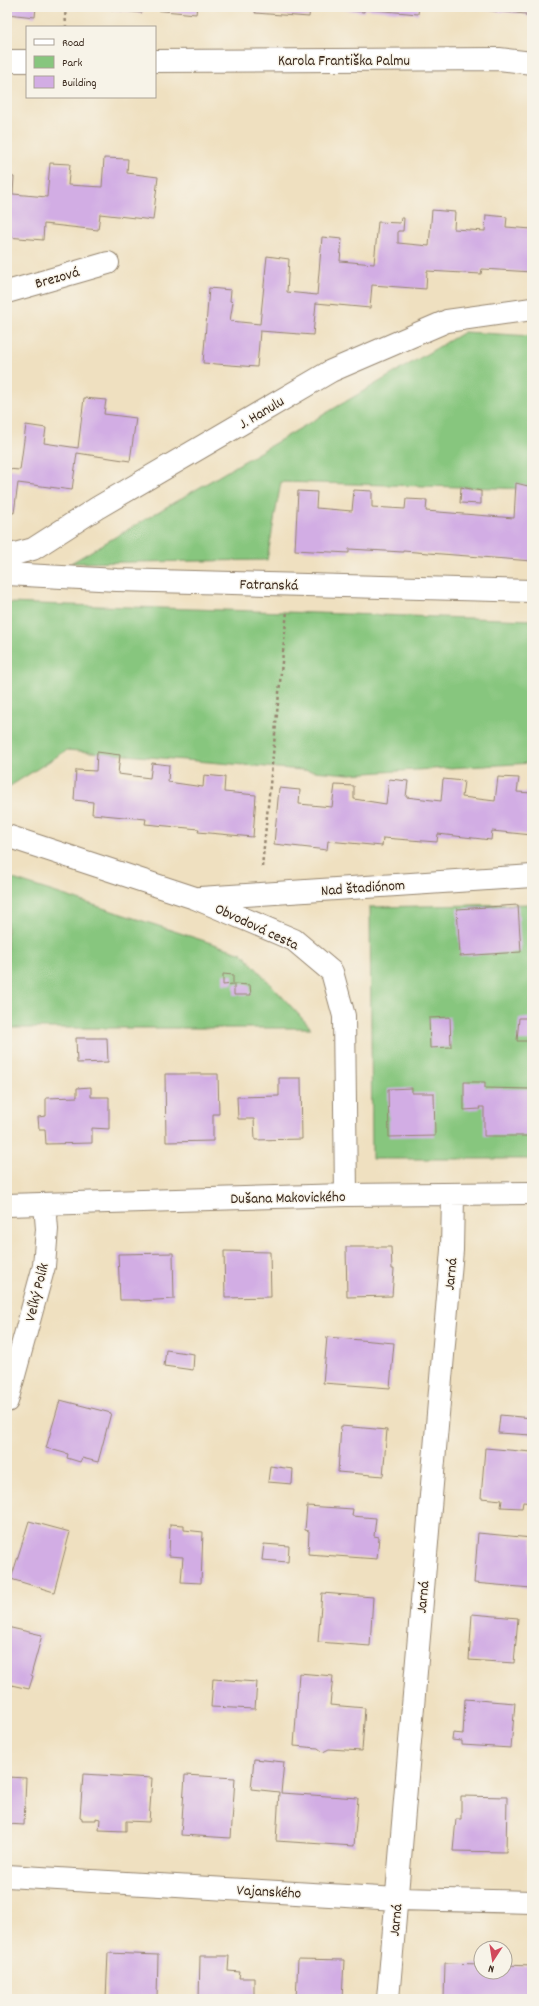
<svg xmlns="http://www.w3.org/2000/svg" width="539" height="2006" font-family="Dekko,sans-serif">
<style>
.green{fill:#87c67e;stroke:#61784e}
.building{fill:#d2ade4}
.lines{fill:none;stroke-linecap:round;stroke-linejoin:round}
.minor-casing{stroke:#95856f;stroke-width:24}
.path{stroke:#95856f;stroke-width:2.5;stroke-dasharray:3 3;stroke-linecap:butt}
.minor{stroke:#fff;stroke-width:22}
.labels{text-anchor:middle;stroke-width:3;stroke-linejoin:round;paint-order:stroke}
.street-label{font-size:15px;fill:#3b2a1e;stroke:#f7f3e8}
</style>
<rect width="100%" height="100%" fill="#f7f3e8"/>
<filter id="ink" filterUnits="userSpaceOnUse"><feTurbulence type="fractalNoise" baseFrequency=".025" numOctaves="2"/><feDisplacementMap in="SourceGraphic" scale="8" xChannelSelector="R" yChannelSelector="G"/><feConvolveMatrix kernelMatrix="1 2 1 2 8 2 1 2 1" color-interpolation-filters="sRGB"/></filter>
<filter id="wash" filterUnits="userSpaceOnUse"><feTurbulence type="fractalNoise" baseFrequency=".012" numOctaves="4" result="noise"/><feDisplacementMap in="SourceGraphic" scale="16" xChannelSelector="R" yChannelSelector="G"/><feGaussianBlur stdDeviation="0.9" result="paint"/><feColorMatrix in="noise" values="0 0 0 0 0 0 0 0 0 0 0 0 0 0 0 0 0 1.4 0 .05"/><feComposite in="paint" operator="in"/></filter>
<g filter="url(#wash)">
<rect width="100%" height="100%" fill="#efe0c0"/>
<path class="green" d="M464 332 532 336V489L281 482 267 560 71 563Z
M7 603 532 620V763L349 774 67 750 7 788Z
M7 877 242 953 311 1028H7Z
M532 904V1159H372L370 907Z"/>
<g id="blocks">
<path class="building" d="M7 7H36L35 17 7 14Z
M88 7H197L196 14 143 9 142 13Z
M256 7H310L309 17 255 13Z
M320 7H419L418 14 364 9V12Z
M473 7H532V17L526 16V14L472 9Z
M104 158 128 159 127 173 158 177 153 220 100 214 98 230 44 224 43 240 7 237V176L14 177 13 194 47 197 50 163 70 164 68 185 102 187Z
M432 210 455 212 454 229 485 231 486 215 507 217 506 227 532 229V272L482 269 481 274 427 271 426 289 372 285 370 308 316 303 313 335 260 331 257 367 203 363 209 288 231 290 230 301 233 302 230 321 260 324 267 256 289 259 287 292 317 295 322 237 342 239 340 261 374 264 378 222 400 223 401 218H404L403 231H398V243L429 246Z
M84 398 106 400 104 414 136 418 130 461 77 453 72 490 18 483 14 513 7 512V469L20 470 26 425 46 428 44 443 78 448Z
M516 483 532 487V561L403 551V552L349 549V553L295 550 298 491 317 492 316 508 352 511 354 490 372 491V507L405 509 406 499 427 500 426 511 514 518Z
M461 487 481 491V504L460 503Z
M97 752 120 755 118 774 150 778 152 763 169 765 168 782 203 787 204 775 225 777 224 792 256 795 253 837 198 832 199 829 145 824 146 819 92 814 93 802 74 800 76 770 96 771Z
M498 777 519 778 517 792 532 793V835L492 831 491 840 438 834 437 842 383 838 382 846 328 841 327 850 274 844 279 788 300 790 299 804 332 807 335 785 354 786V799L386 804 389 779 408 781 406 797 441 801 443 779 464 781 462 797 495 801Z
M518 905 521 952 460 956 457 909Z
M223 974 233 975V984L223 985Z
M234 984 250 985 251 995H234Z
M450 1017 451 1047 430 1048 429 1018Z
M519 1018H532V1041H517Z
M76 1038H107L108 1062 77 1063Z
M165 1074H218L219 1114H213V1141L166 1142Z
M279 1078H301L302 1139 255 1140 254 1119H238L237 1097 279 1096Z
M464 1082H485V1088L530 1089V1136H484V1107H479L480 1109 464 1110Z
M91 1087V1097H109V1129L92 1128V1143L46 1144 45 1129H39L38 1117 46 1116V1098L77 1097V1088Z
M412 1088V1093H434L435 1136 389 1137 388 1089Z
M346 1247H391L392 1269H394L392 1296 347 1297Z
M224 1251 270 1252 271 1297 225 1298Z
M173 1253 174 1299 140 1301V1300H120L118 1254Z
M327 1337 394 1343 390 1388 323 1383Z
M166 1350 194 1354 193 1370 164 1366Z
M60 1400 111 1413 98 1462 82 1458 80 1462 67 1458 68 1454 46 1448Z
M500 1415 532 1418V1435L498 1433Z
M341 1426 387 1430 383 1476 338 1472Z
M485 1448 532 1452V1503L523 1502 522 1508 501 1507 502 1500 481 1498Z
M270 1466 293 1469 292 1484 268 1482Z
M307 1506 353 1509 352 1516 376 1518 374 1536 379 1537 377 1559 308 1554 309 1531 305 1530Z
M29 1521 70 1532 54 1592 11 1579Z
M170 1524 184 1525V1530L203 1532 201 1583 181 1582 183 1557 169 1556Z
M478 1533 532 1538 531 1588 474 1583Z
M264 1544 289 1546 288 1562 262 1560Z
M322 1593 373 1597 370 1646 318 1642Z
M472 1614 518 1618 514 1663 469 1660Z
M7 1627 42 1635 31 1675 33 1676 29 1689 7 1684Z
M299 1673 333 1676 330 1705 365 1708 362 1751 329 1749 323 1752 318 1748 294 1746Z
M213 1679 257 1682 255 1709 211 1707Z
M465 1699 515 1703 511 1748 462 1745V1741L452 1740 453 1733 463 1734Z
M254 1759 284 1762 281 1793 358 1798 354 1846 276 1841 279 1792 251 1789Z
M83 1774 152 1778 149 1822 126 1821V1831L99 1830 100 1819 96 1818V1820H82V1818L80 1817Z
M185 1775 235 1778 231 1838 181 1835Z
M7 1777 26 1778 24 1825 7 1824Z
M461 1796 507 1797 506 1852 453 1851 456 1819H461Z
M108 1953 158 1955 157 1999H106Z
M200 1956H229L228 1971 240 1972 239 1978H254V1999H199Z
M298 1959 344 1960 342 1999H296Z
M445 1963 481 1964V1972H505V1965L532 1966V1999H444Z"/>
</g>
</g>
<g filter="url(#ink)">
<use href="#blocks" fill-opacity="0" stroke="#95856f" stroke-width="1"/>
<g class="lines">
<g class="minor-casing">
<path id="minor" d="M7 61H27
M155 61 499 59 532 63
M7 292 108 263
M7 556 33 549 97 508 331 371 447 321 532 309
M7 574 117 580 532 591
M7 836 195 898 294 940 332 972 344 1016 346 1195
M200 898 532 876
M7 1205 346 1195 532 1193
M7 1401 44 1266 47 1229 45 1204
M7 1876 397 1899 532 1902
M388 1999 452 1250 453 1195"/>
</g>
<path class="path" d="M65 7 66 27
M262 867 287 611"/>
<use href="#minor" class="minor"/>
</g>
</g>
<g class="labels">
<g class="street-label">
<text x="344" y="65">Karola Františka Palmu</text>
<text transform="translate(57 277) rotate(-16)" y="5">Brezová</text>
<text transform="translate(261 412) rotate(-31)" y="5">J. Hanulu</text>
<text transform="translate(269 584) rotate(1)" y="5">Fatranská</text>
<text transform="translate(363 887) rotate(-4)" y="5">Nad štadiónom</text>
<text transform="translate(257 926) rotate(25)" y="5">Obvodová cesta</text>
<text transform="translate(288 1197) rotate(-1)" y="5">Dušana Makovického</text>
<text transform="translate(450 1274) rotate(-85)" y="5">Jarná</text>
<text transform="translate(36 1292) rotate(-76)" y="5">Veľký Polík</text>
<text transform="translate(422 1597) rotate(-85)" y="5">Jarná</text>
<text transform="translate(269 1891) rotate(3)" y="5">Vajanského</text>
<text transform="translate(395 1920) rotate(-85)" y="5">Jarná</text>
</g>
</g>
<rect width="539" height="2006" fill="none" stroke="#f7f3e8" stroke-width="24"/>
<rect x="26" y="26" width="130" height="72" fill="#f7f3e8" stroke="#aca397"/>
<rect x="34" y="39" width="20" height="6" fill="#ffffff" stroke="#aca397"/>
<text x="62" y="46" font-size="12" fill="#3b2a1e">Road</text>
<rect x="34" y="56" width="20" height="12" fill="#87c67e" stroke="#aca397"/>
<text x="62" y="66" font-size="12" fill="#3b2a1e">Park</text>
<rect x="34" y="76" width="20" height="12" fill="#d2ade4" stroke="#aca397"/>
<text x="62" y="86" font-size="12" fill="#3b2a1e">Building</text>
<g transform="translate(493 1960) rotate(192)"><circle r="19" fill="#f7f3e8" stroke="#aca397"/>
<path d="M0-3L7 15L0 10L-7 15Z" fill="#d1495b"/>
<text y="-6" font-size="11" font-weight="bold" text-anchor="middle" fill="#3b2a1e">N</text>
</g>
</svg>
